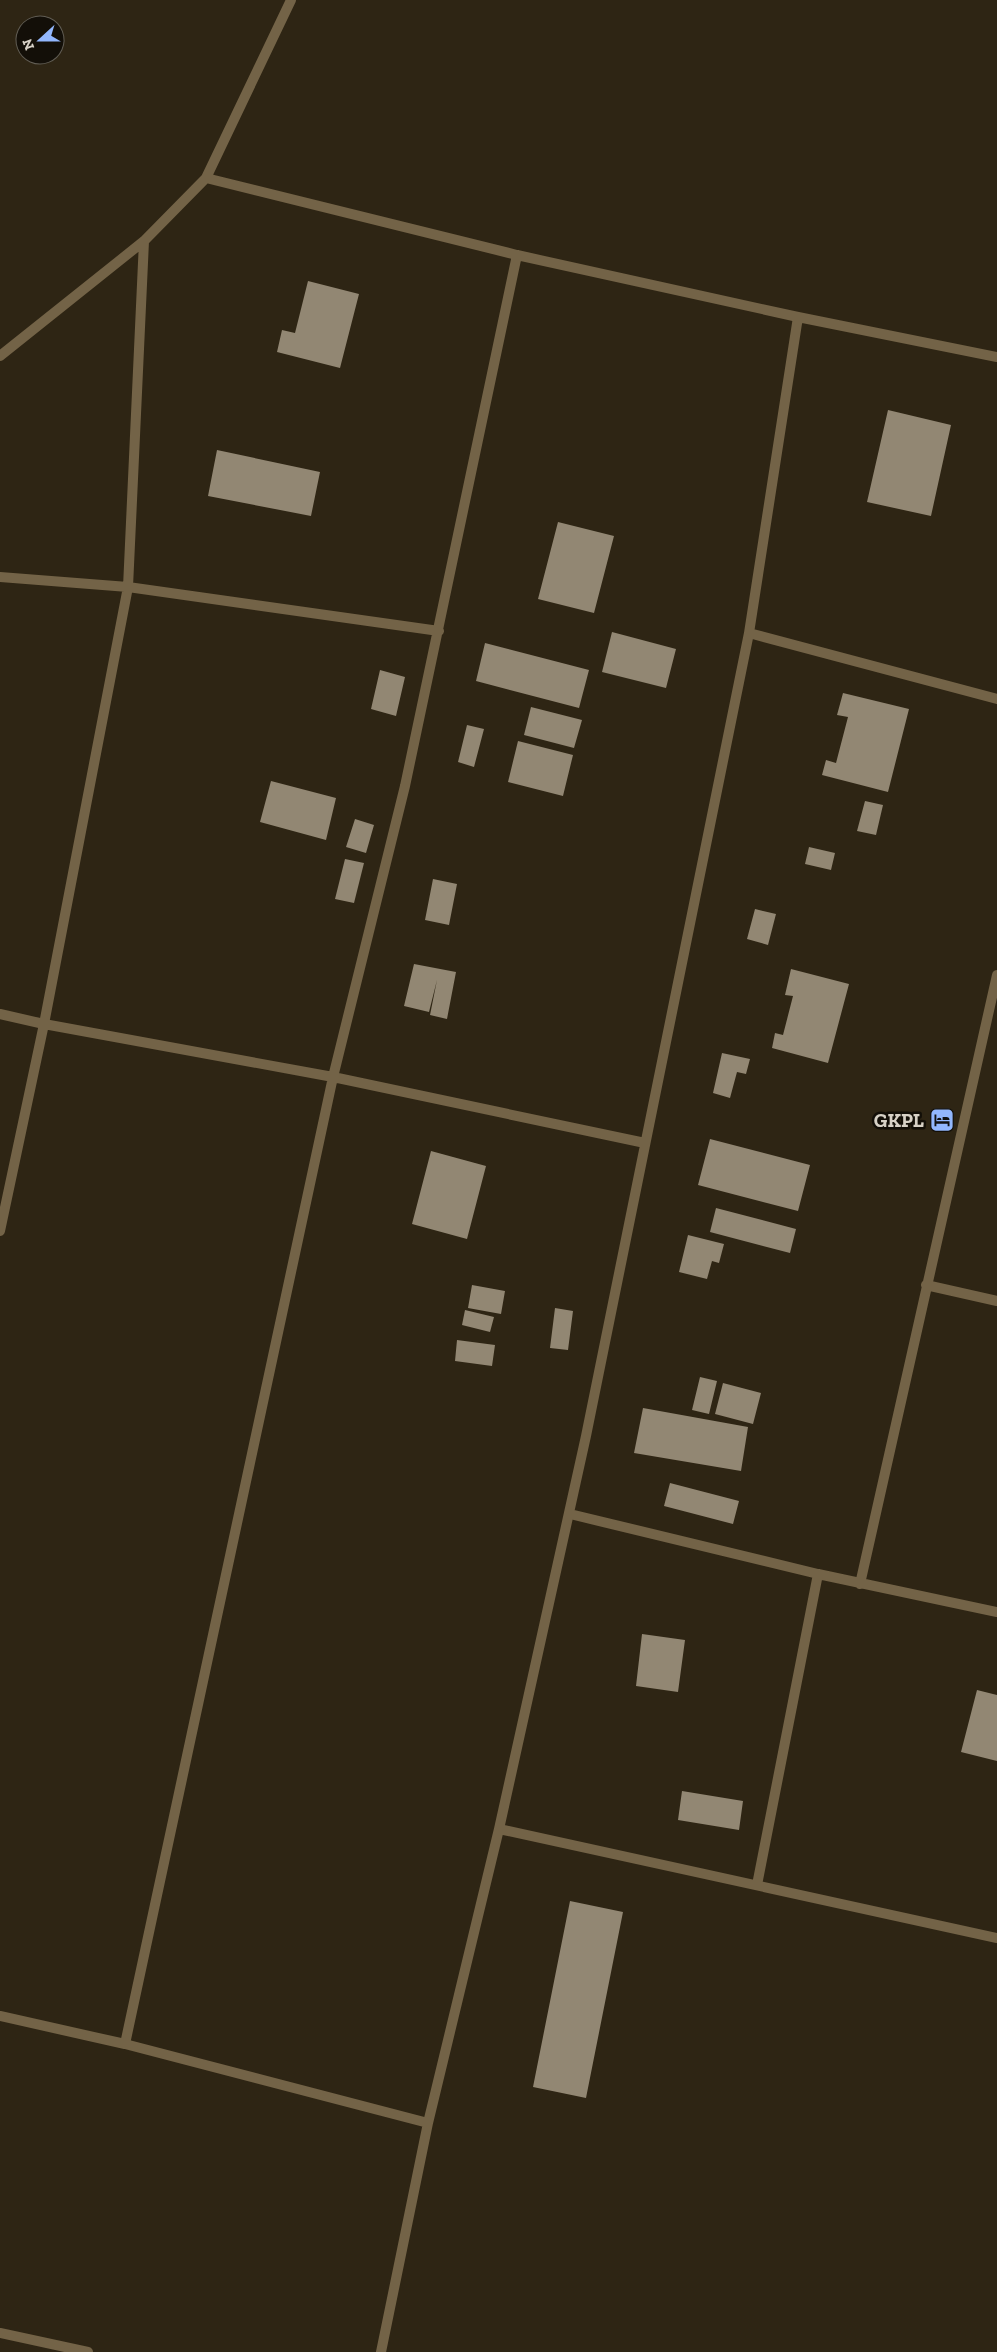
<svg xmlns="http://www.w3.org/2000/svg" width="997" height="2352" font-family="'Zilla Slab',serif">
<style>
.building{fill:#928773}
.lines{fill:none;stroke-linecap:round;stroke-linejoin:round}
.minor{stroke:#736347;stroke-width:10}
.labels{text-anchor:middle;stroke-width:5;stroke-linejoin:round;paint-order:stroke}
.poi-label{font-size:20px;font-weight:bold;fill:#d7d1c6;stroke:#130f08;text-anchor:end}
</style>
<rect width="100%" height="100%" fill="#2e2514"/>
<path class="building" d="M308 281 359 294 340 368 277 352 282 330 295 333Z
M888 410 951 425 931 516 867 502Z
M217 450 320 472 311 516 208 496Z
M558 522 614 536 594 613 538 599Z
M612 632 676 649 666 688 602 672Z
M485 643 589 670 579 708 476 681Z
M380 670 405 677 396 716 371 709Z
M843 693 909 709 888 792 822 775 826 760 836 763 848 717 837 715Z
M531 707 582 720 574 748 524 735Z
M467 725 484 729 474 767 458 762Z
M518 741 573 755 563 796 508 782Z
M271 781 336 798 326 840 260 822Z
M865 801 883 805 876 835 857 831Z
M355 819 374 825 366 853 346 847Z
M809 847 835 853 831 870 805 864Z
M345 859 364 863 354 903 335 899Z
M433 879 457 884 449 925 425 920Z
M755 909 776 914 768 945 747 939Z
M414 964 456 972 447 1019 430 1015 437 980 429 1012 404 1006Z
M791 969 849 984 828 1063 772 1048 775 1033 783 1035 793 996 785 995Z
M722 1053 750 1059 746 1074 737 1072 730 1098 713 1093Z
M710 1139 810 1165 798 1211 698 1185Z
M431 1151 486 1166 467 1239 412 1224Z
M716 1208 796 1229 790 1253 710 1232Z
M688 1235 724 1244 719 1263 712 1261 707 1279 679 1272Z
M472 1285 505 1291 501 1314 468 1308Z
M555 1308 573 1311 568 1350 550 1348Z
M465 1310 494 1317 490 1332 462 1325Z
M457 1340 495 1345 492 1366 455 1361Z
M700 1377 717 1381 709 1414 692 1410Z
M723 1383 761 1393 753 1424 715 1414Z
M643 1408 748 1427 741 1471 634 1453Z
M670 1483 739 1501 733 1524 664 1506Z
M642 1634 685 1640 678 1692 636 1686Z
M977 1690 997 1695V1761L961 1752Z
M682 1791 743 1801 739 1830 678 1820Z
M570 1901 623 1912 586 2098 533 2087Z"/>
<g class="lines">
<path class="minor" d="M206 178 517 255 798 317 997 357
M0 356 144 241 206 178 291 0
M0 577 128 587 439 631
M749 633 997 699
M0 1014 44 1024 333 1077 645 1143
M0 1231 44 1024 128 587 144 241
M926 1285 997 1301
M570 1514 818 1574 997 1612
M860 1584 997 975
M499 1829 997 1938
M757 1885 818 1574
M0 2016 125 2044 428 2123
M125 2044 333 1077 405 786 517 255
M0 2333 88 2352
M381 2352 428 2123 499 1829 586 1436 749 633 798 317"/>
</g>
<defs>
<g id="hotel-square" transform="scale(1.25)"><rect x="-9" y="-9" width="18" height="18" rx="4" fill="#92b7fd" stroke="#130f08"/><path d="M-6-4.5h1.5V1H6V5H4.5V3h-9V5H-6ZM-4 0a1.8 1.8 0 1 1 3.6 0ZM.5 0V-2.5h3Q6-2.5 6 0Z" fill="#111"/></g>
</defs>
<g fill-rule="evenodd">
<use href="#hotel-square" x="942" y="1120"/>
</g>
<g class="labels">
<g class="poi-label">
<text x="924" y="1127">GKPL</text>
</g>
</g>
<g transform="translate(40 40) rotate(249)"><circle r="24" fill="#130f08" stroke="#615d54"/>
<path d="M0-4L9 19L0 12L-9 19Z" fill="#92b7fd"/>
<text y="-8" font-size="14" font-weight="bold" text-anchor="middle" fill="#d7d1c6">N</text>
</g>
</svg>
